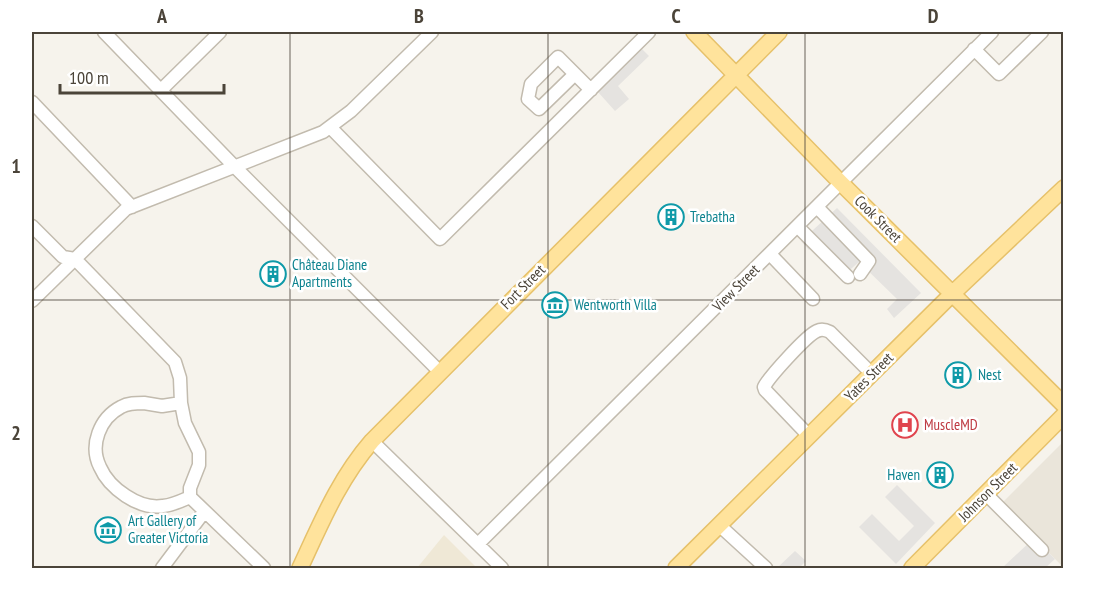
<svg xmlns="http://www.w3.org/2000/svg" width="1095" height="600" font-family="'PT Sans Narrow',sans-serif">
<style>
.residential{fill:#eae5da}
.education{fill:#efe8d6}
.parking{fill:#e5e3e0}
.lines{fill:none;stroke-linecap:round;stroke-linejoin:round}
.minor-casing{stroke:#c2bbae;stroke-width:15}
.major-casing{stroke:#e6c16a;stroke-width:18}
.minor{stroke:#fff;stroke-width:12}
.major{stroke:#ffe39c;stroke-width:15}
.grid{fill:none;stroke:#4b4439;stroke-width:1.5;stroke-opacity:0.55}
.labels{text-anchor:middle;stroke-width:5;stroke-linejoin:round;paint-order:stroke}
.culture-label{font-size:15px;fill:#0d838f;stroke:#fff;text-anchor:start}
.street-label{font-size:15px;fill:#4b4439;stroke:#fff}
.health-label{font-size:15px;fill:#be3a42;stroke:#fff;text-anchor:start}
.neatline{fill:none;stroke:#4b4439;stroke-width:2}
.grid-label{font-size:20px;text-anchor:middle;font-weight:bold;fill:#4b4439}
</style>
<rect width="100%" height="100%" fill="#f6f3ec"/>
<path class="residential" d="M1063 442V567L1001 504Z"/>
<path class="education" d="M444 535 477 568H417Z"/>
<path class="parking" d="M642 49 649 56 618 86 629 99 615 111 598 92Z
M837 208 921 293 894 318 887 309 897 299 859 262 845 274 814 244 809 250 801 241Z
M897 485 935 523 896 564 859 527 872 514 899 541 914 526 885 497Z
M1034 538 1055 559 1045 568H1002Z
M795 551 806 561 799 568H777Z"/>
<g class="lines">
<g class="minor-casing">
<path id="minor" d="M104 32 234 166 439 371
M974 49 999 74 1042 32
M575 74 539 109 528 99 531 84 558 57 591 90
M162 89 220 32
M32 102 132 207
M330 127 440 239 649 32
M817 207 869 261 860 274
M32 226 63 257 75 259 175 362 180 378 181 403
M798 227 848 277
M770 254 813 299
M32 301 126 209 323 132 351 111 432 32
M144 403 162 406 181 403 185 423 199 452V465L190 488V497C181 501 173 505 163 506 139 510 109 488 100 467 89 445 100 418 121 407 128 403 136 403 144 403Z
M809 436 765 390 764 387C769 377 807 335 817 331 821 329 826 330 830 332L872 374
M372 441 502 568
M986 494 1042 550
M190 497 264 568
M719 525 766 568
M478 544 992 32
M162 568 204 512"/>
</g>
<g class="major-casing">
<path id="major" d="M694 32 841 183 1064 405
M300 568C321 523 339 479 372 441L779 32
M676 568 952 294 1064 188
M912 568 1064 415"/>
</g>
<use href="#minor" class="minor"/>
<use href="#major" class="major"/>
</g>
<path class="grid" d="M290 32V568M548 32V568M805 32V568M32 300H1064"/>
<defs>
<g id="building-ring" transform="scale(1.35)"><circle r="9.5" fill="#fff" stroke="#0f9aa8" stroke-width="1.5"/><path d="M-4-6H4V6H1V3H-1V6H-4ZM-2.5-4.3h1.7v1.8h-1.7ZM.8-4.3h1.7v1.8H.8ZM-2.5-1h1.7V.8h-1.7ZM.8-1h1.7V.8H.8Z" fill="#0f9aa8"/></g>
<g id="museum-ring" transform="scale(1.35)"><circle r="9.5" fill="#fff" stroke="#0f9aa8" stroke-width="1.5"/><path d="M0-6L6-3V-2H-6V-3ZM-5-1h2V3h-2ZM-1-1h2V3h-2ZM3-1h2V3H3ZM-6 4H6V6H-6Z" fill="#0f9aa8"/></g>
<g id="hospital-ring" transform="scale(1.35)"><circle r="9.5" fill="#fff" stroke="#e0444e" stroke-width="1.5"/><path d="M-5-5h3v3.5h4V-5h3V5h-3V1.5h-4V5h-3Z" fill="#e0444e"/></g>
</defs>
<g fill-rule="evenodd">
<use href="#building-ring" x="671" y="217"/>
<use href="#building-ring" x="273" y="274"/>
<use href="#museum-ring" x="555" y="305"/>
<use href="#building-ring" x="958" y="375"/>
<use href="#hospital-ring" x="905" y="425"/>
<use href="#building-ring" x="940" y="475"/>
<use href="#museum-ring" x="108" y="530"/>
</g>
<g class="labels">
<g class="culture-label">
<text x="690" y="222">Trebatha</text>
<text x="292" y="270">Château Diane<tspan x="292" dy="17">Apartments</tspan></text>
<text x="574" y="310">Wentworth Villa</text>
<text x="978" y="380">Nest</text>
<text x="920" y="480" text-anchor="end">Haven</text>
<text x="128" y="526">Art Gallery of<tspan x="128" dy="17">Greater Victoria</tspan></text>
</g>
<g class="street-label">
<text transform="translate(878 219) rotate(45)" y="5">Cook Street</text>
<text transform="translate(523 287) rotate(-45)" y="5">Fort Street</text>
<text transform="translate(736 288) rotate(-45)" y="5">View Street</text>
<text transform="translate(869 377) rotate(-45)" y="5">Yates Street</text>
<text transform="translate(988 492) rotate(-45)" y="5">Johnson Street</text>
</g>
<g class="health-label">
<text x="924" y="430">MuscleMD</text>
</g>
</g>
<rect width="1095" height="600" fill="none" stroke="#ffffff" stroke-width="66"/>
<path d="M60 84v9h164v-9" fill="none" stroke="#4b4439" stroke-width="3"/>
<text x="69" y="84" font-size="18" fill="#4b4439" stroke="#ffffff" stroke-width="4.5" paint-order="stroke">100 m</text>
<rect x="33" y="33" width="1029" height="534" class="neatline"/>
<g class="grid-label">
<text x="162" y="23">A</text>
<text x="419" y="23">B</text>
<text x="676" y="23">C</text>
<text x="933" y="23">D</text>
<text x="16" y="173">1</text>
<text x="16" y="440">2</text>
</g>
</svg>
